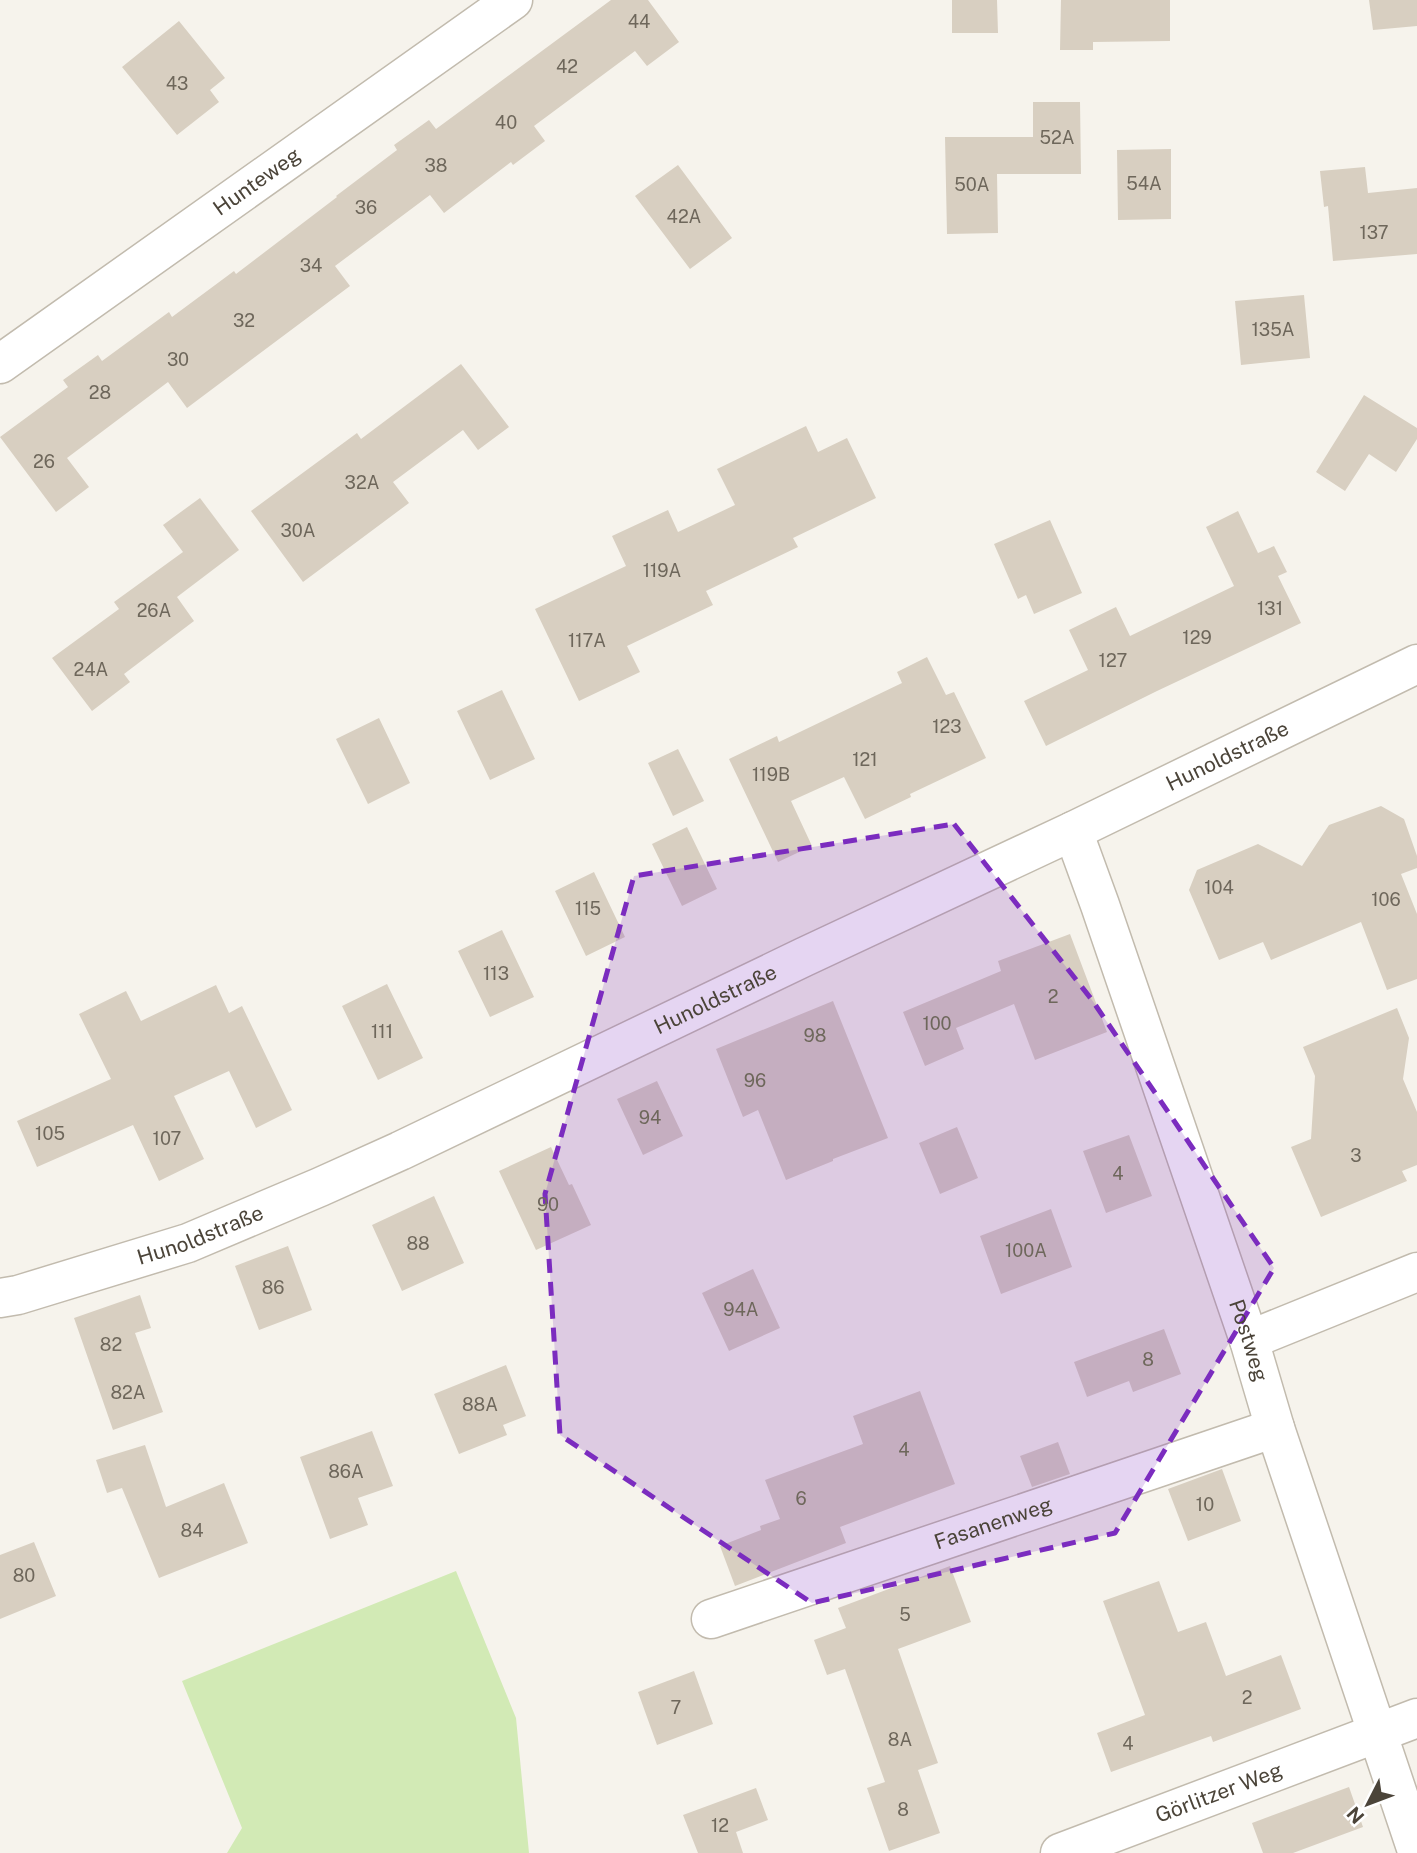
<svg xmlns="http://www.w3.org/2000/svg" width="1417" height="1853" font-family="'Public Sans',sans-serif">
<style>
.green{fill:#d2eab5}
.building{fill:#d8cfc1}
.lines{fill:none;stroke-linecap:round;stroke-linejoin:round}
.minor-casing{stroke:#c2bbae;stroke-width:41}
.minor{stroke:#fff;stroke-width:38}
.marked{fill:#7b2cbf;fill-opacity:0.2;stroke:#7b2cbf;stroke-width:5;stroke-dasharray:14 9;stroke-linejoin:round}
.labels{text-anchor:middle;stroke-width:5;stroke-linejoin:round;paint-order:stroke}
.number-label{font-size:18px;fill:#6e675b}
.street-label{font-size:21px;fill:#4b4439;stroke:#fff}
</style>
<rect width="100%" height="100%" fill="#f6f3ec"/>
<path class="green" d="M456 1571 516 1718 529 1853H227L242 1828 182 1681Z"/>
<path class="building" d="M611 0H648L679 42 647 66 635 51 534 126 545 141 513 165 511 162 444 213 430 195 335 266 350 286 187 408 168 382 67 458 89 487 56 512 0 437 68 387 63 380 98 355 102 361 169 312 172 317 234 271 236 274 337 197 336 196 397 150 394 145 429 120 436 129Z
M952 0H997L998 33H952Z
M1061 0H1170V41L1093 42V50H1060Z
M1369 0H1417V26L1373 30Z
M179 21 225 78 210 90 219 102 177 135 122 67Z
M1033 102H1080L1081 174H997L998 233 947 234 945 137H1033Z
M1171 149V219L1118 220 1117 150Z
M678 165 732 238 690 269 635 196Z
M1365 167 1368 193 1417 188V254L1333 261 1328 206 1324 207 1320 171Z
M1304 295 1310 358 1241 365 1235 301Z
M461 364 509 427 478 450 463 430 393 482 409 503 303 582 251 511 357 433 361 439Z
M1364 395 1417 428V439L1396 472 1369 454 1345 491 1316 472Z
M806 426 818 452 847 438 876 498 793 538 798 547 706 591 713 605 627 646 640 672 579 701 535 609 626 566 612 536 668 510 678 532 735 505 717 469Z
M200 498 239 550 177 597 194 621 124 674 130 682 92 711 52 658 119 609 114 602 183 552 163 525Z
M1238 511 1258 553 1274 546 1287 572 1278 576 1301 623 1157 691 1046 746 1024 701 1088 670 1069 630 1116 607 1130 636 1234 586 1206 527Z
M1050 520 1082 593 1034 614 1026 595 1018 599 994 544Z
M927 657 946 695 954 692 986 758 910 794 911 797 865 819 844 777 791 801 812 846 778 862 729 759 777 736 779 742 902 683 897 672Z
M502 690 535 759 490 780 457 711Z
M379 718 410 783 368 804 336 739Z
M678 749 704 801 673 816 648 763Z
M1381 806 1404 819 1417 856V868L1401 874 1417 914V979L1387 990 1361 922 1271 960 1263 942 1219 960 1189 890 1197 870 1258 844 1302 866 1329 825Z
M687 827 717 889 682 906 652 844Z
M594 872 625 937 586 956 555 891Z
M502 930 534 997 490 1017 458 951Z
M1070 934 1107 1032 1035 1060 1014 1004 956 1028 964 1049 925 1066 903 1012 1001 971 998 961Z
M387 984 423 1058 378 1080 342 1006Z
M216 985 229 1013 242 1006 292 1110 256 1128 229 1071 174 1096 204 1159 159 1181 133 1125 37 1167 17 1121 111 1079 79 1014 126 991 141 1021Z
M833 1001 888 1138 833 1159V1161L786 1180 758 1110 743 1117 716 1049Z
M1397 1008 1409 1038 1403 1079 1417 1112V1165L1402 1171 1407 1181 1321 1217 1291 1147 1311 1139 1315 1076 1303 1047Z
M657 1081 683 1136 643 1155 617 1099Z
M957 1127 978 1178 940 1194 919 1143Z
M1129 1135 1152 1196 1106 1213 1083 1151Z
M551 1147 569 1185 572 1184 591 1225 536 1250 499 1171Z
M434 1196 464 1263 402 1291 372 1225Z
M1051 1209 1072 1267 1001 1294 980 1236Z
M288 1246 312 1310 259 1330 235 1266Z
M753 1269 780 1328 729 1351 702 1293Z
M140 1295 151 1328 135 1333 163 1412 113 1430 74 1318Z
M1164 1329 1181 1374 1133 1392 1129 1381 1087 1397 1074 1362Z
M506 1365 526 1416 503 1425 507 1435 459 1454 434 1394Z
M920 1391 955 1484 840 1527 846 1543 735 1586 720 1546 761 1530 760 1526 780 1519 765 1480 863 1444 853 1416Z
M372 1431 393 1486 358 1498 368 1525 330 1539 300 1457Z
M1058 1442 1070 1474 1032 1487 1020 1456Z
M145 1445 166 1507 224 1483 248 1543 159 1578 122 1488 107 1493 96 1460Z
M1222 1469 1241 1521 1188 1541 1168 1489Z
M34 1542 56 1596 0 1619V1555Z
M950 1566 971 1622 898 1649 938 1763 918 1770 940 1833 889 1851 867 1788 885 1782 845 1669 827 1675 814 1640 846 1628 838 1608Z
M1159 1581 1178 1632 1206 1622 1226 1676 1281 1655 1301 1709 1213 1742 1211 1736 1111 1772 1097 1733 1145 1715 1103 1601Z
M694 1671 713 1724 657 1745 638 1692Z
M1349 1787 1363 1827 1293 1853H1263L1252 1823Z
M756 1788 768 1820 736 1832 743 1853H698L683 1815Z"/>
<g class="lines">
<g class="minor-casing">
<g id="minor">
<path id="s1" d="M0 364 513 0"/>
<path id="s2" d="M1073 831 1100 905 1249 1340 1275 1428 1417 1851"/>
<path id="s3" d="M0 1298 18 1295 188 1243 320 1187 400 1151 804 957 1073 831 1417 664"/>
<path d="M1249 1340 1417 1272"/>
<path id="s4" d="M711 1619 1275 1428"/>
<path id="s5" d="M1060 1853 1417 1718"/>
</g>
</g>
<use href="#minor" class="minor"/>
</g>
<path class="marked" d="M954 824 1092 1000 1274 1268 1115 1533 812 1603 560 1435 545 1194 634 876Z"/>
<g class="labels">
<g class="number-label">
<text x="639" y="28">44</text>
<text x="567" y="73">42</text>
<text x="177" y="90">43</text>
<text x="506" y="129">40</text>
<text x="1057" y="144">52A</text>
<text x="436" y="172">38</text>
<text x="1144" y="190">54A</text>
<text x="972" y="191">50A</text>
<text x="366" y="214">36</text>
<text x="684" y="223">42A</text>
<text x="1374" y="239">137</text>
<text x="311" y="272">34</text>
<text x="244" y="327">32</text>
<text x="1273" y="336">135A</text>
<text x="178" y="366">30</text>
<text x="100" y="399">28</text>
<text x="44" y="468">26</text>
<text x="362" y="489">32A</text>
<text x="298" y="537">30A</text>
<text x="662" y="577">119A</text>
<text x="1270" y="615">131</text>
<text x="154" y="617">26A</text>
<text x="1197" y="644">129</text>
<text x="587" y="647">117A</text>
<text x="1113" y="667">127</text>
<text x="91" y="676">24A</text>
<text x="947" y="733">123</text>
<text x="865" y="766">121</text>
<text x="771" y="781">119B</text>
<text x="1219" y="894">104</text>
<text x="1386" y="906">106</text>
<text x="588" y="915">115</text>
<text x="496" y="980">113</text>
<text x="1053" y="1003">2</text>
<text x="937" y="1030">100</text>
<text x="382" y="1038">111</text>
<text x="815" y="1042">98</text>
<text x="755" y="1087">96</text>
<text x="650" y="1124">94</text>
<text x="50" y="1140">105</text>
<text x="167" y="1145">107</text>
<text x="1356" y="1162">3</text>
<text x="1118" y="1180">4</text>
<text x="548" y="1211">90</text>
<text x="418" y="1250">88</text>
<text x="1026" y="1257">100A</text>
<text x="273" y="1294">86</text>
<text x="741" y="1316">94A</text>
<text x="111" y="1351">82</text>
<text x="1148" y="1366">8</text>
<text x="128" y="1399">82A</text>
<text x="480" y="1411">88A</text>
<text x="904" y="1456">4</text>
<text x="346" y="1478">86A</text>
<text x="801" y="1505">6</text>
<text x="1205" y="1511">10</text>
<text x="192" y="1537">84</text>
<text x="24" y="1582">80</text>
<text x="905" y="1621">5</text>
<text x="1247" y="1704">2</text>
<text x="676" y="1714">7</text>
<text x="900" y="1746">8A</text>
<text x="1128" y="1750">4</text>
<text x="903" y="1816">8</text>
<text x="720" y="1832">12</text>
</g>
<g class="street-label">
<text dy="7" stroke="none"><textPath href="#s1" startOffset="315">Hunteweg</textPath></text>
<text dy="7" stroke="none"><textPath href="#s3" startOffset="1344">Hunoldstraße</textPath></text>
<text dy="7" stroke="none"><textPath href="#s3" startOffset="777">Hunoldstraße</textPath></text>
<text dy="7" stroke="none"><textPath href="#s3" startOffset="210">Hunoldstraße</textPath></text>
<text dy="7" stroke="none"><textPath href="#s2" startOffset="539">Postweg</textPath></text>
<text dy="7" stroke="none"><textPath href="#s4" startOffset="298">Fasanenweg</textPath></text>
<text dy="7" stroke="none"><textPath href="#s5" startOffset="170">Görlitzer Weg</textPath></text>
</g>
</g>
<g transform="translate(1368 1804) rotate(228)" stroke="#ffffff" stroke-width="5" paint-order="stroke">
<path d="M0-5L12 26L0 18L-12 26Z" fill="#4b4439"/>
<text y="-10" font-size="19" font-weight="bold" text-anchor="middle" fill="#4b4439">N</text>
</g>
</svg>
